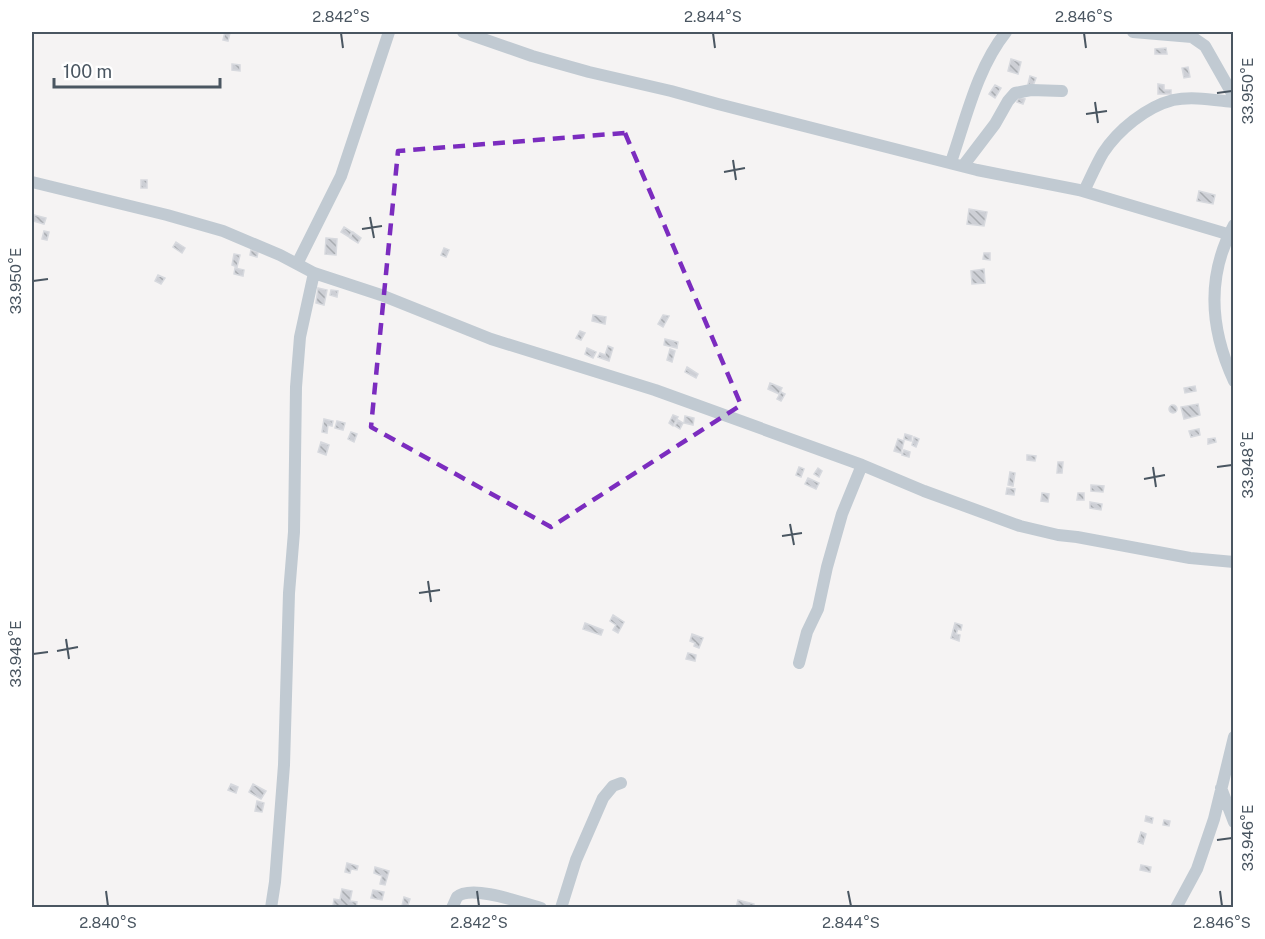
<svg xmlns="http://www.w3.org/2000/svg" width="1265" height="939" font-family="'Public Sans',sans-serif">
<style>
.building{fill:url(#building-back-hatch);stroke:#d7d9de;stroke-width:1.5}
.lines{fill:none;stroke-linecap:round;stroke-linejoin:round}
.street{stroke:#c1cad2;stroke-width:12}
.marked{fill:none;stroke:#7b2cbf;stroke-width:4.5;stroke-dasharray:12 8;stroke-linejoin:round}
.ticks{fill:none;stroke:#4a5661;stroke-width:2}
.neatline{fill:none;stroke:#4a5661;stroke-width:2}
.ticks-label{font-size:15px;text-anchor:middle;fill:#4a5661}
</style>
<defs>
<pattern id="building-back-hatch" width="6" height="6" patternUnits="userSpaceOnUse" patternTransform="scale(1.5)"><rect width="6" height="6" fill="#cdcfd5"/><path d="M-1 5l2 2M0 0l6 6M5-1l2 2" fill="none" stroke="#a8abb0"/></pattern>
</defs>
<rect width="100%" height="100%" fill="#f5f3f3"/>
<path class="building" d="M225 32 230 33 228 41 223 40Z
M1166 48 1167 54H1155V49Z
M1011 59 1021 62 1018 74 1008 71Z
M232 64 240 65V71L232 70Z
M1188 67 1190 77 1184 78 1182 68Z
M1030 76 1036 78 1033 86 1028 84Z
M1158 84 1164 85V90H1171V94H1158Z
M995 85 1001 88 995 98 989 94Z
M1019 97 1025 99 1023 104 1017 102Z
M141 180H147V188H141Z
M1199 191 1215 195 1213 204 1197 201Z
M969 209 987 212 984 226 967 224Z
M34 215 46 218 44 224 33 221Z
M344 227 352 232 349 237 341 232Z
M44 231 49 232 47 240 42 239Z
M353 232 361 238 358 243 350 238Z
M326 238 337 239 336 255 325 254Z
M176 242 185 248 182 253 173 247Z
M444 248 449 250 446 257 441 255Z
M251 250 258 252 257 257 250 255Z
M984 253H990V260L983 259Z
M234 254 240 255 237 267 232 265Z
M235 268 244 270 243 276 234 274Z
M984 269 985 283 972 284 971 271Z
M158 275 165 278 161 284 155 281Z
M318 288 327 290 324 305 316 303Z
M331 290 338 291 337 297 330 295Z
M593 315 606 317 605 324 592 321Z
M663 315 669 316 663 327 658 324Z
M580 331 585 333 581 340 576 338Z
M665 339 678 342 677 348 664 345Z
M608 346 613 348 609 361 598 357 600 353 605 355Z
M587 348 596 352 593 358 585 354Z
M670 349 675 351 672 362 667 360Z
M687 367 698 374 696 378 685 372Z
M770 383 782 388 779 394 768 389Z
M1195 386 1196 391 1185 393 1184 388Z
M781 392 785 394 781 401 777 399Z
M1198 404 1200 415 1184 419 1181 407Z
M1169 409a4 4 0 1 1 8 0a4 4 0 1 1-8 0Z
M673 415 678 417 673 426 669 423Z
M685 416 694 418 693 425 684 423Z
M324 419 333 421 332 426 328 425 327 433 322 432Z
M678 420 683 423 680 429 675 426Z
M337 421 345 423 343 430 335 428Z
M1199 429 1200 435 1191 437 1189 431Z
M351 432 357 434 354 442 348 439Z
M905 434 912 436 911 441 904 439Z
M914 437 919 439 916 447 912 445Z
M1215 438 1216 442 1208 444V439Z
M898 439 904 441 901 453 894 451Z
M321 442 329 445 326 455 318 452Z
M904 450 910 452 909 457 902 455Z
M1027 455 1036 456 1035 461 1027 460Z
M1058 462H1063L1062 473H1057Z
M799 467 804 469 801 477 796 475Z
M818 468 822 471 819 477 814 474Z
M1010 472 1015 473 1013 486 1008 485Z
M808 478 819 483 816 489 805 484Z
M1091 485 1104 486 1103 492 1091 491Z
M1007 488 1015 489 1014 495 1006 494Z
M1042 493 1049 494 1048 502 1041 501Z
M1078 493H1084V500H1077Z
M1090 502 1102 504 1101 510 1090 508Z
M613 615 624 622 618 633 613 630 616 625 610 621Z
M585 623 603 630 601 635 583 629Z
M955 623 962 625 961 630 958 629 956 634 960 635 959 641 951 638Z
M692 634 703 638 699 648 694 646 695 643 690 641Z
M688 653 696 655 695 661 686 659Z
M231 784 238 787 236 793 228 790Z
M253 784 266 791 261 799 249 792Z
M257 801 264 803 262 812 255 811Z
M1146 816 1153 818 1152 823 1145 821Z
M1164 820 1170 821 1169 826 1163 825Z
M1141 832 1146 834 1143 844 1138 842Z
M347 863 358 866 357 870 351 869 350 873 345 872Z
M1141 865 1151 867 1150 872 1140 870Z
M375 867 389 871 385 885 380 884 382 876 374 873Z
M342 889 352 891 350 901 357 902 356 908 333 906 334 899 340 900Z
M373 890 384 892 382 900 371 898Z
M404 897 410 899 407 908 402 906Z
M738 900 754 904 753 908H736Z"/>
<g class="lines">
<path class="street" d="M463 32 532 56 589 72 671 91 718 104 977 170 1079 190 1234 236
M1133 32 1192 37 1205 46 1234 97
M951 162C966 119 977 68 1006 32
M963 166 995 124 1008 101 1015 93 1031 90 1062 91
M32 182 167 215 223 231 280 255 314 273 381 295 491 339 655 390 862 465 924 491 1020 526 1058 535 1077 537 1190 558 1234 562
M1084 191C1090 179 1096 165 1103 153 1118 130 1146 107 1173 100 1192 96 1214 100 1234 102
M1234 225C1206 276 1210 329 1234 381
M297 264 341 176 389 32
M799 663 807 632 818 609 827 567 842 514 862 465
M1221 788 1234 822
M271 908 275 882 284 765 289 593 294 532 296 387 300 337 314 273
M452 908 457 897C471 884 523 903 541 908
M561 908 576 860 603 798 613 786 621 783
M1176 908 1197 869 1214 819 1234 737"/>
</g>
<path class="marked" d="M625 133 741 405 551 527 371 427 398 151Z"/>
<path class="ticks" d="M341 33 343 48M713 33 715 48M1084 33 1086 48M1217 93 1232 91M1095 102 1098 123M1086 114 1107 111M733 160 736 180M724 172 745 168M370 217 374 238M362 229 382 226M33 281 48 279M1153 467 1156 487M1217 467 1232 465M1144 479 1165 475M790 524 794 545M782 536 802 533M428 581 431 602M419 593 440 590M66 639 69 659M57 651 78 647M33 654 48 652M1217 840 1232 838M106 891 108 906M477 891 479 906M848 891 851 906M1220 891 1222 906"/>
<rect width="1265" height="939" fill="none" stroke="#ffffff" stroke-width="66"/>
<path d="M54 78v9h166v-9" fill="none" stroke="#4a5661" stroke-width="3"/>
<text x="63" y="78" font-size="18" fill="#4a5661" stroke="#ffffff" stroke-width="4.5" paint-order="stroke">100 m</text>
<rect x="33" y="33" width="1199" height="873" class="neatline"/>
<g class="ticks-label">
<text x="341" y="22">2.842°S</text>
<text x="713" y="22">2.844°S</text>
<text x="1084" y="22">2.846°S</text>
<text transform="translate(1248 91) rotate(-90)" y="5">33.950°E</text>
<text transform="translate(16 281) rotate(-90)" y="5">33.950°E</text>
<text transform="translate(1248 465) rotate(-90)" y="5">33.948°E</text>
<text transform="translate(16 654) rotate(-90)" y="5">33.948°E</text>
<text transform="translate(1248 838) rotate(-90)" y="5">33.946°E</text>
<text x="108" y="928">2.840°S</text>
<text x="479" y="928">2.842°S</text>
<text x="851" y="928">2.844°S</text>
<text x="1222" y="928">2.846°S</text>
</g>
</svg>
